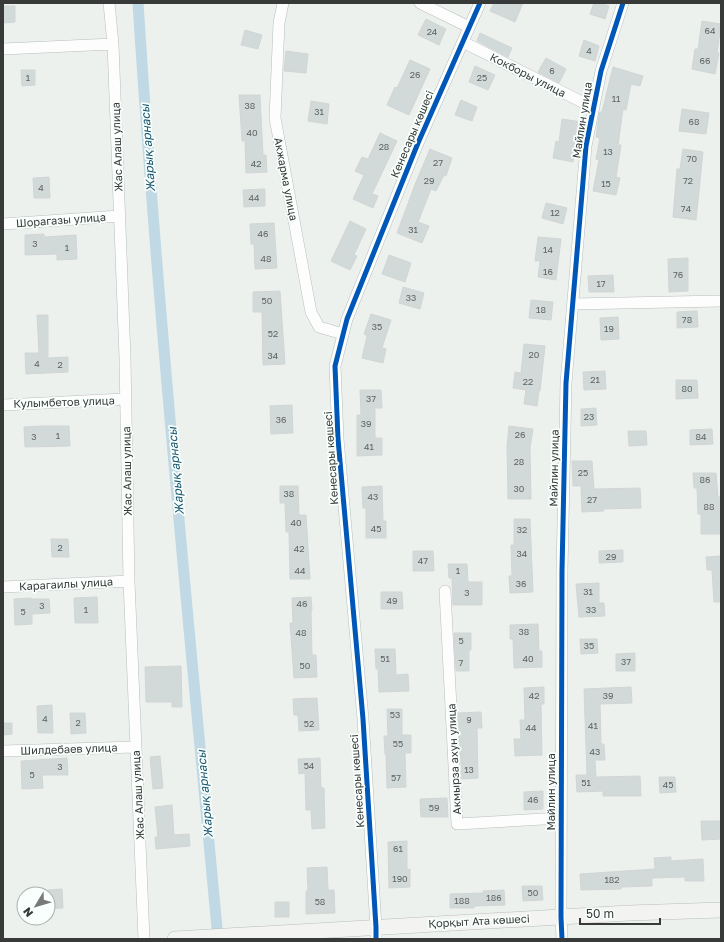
<svg xmlns="http://www.w3.org/2000/svg" width="724" height="942" font-family="'Golos Text',sans-serif">
<style>
.lines{fill:none;stroke-linecap:round;stroke-linejoin:round}
.canal{stroke:#c0d9e4;stroke-width:11}
.building{fill:#d1dad9;stroke:#d2d5d4}
.minor-casing{stroke:#babebc;stroke-width:12}
.secondary-casing{stroke:#babebc;stroke-width:16}
.minor{stroke:#fcfdfc;stroke-width:11}
.secondary{stroke:#f3f4f1;stroke-width:15}
.cycleway-casing{stroke:#f9fffc;stroke-width:8}
.cycleway{stroke:#0057b8;stroke-width:5}
.labels{text-anchor:middle;stroke-width:3.5;stroke-linejoin:round;paint-order:stroke}
.number-label{font-size:9px;fill:#606463}
.street-label{font-size:11px;fill:#383a39;stroke:#f9fffc}
.water-label{font-size:12px;font-style:italic;fill:#19566f;stroke:#f9fffc}
</style>
<rect width="100%" height="100%" fill="#ecf1ee"/>
<g class="lines">
<path class="canal" d="M138 3C158 316 189 627 218 939"/>
</g>
<path class="building" d="M494 3H523L515 22 490 11Z
M594 3H601L609 6 605 19 590 14Z
M3 6H15V22L3 23Z
M426 19 446 29 439 45 418 35Z
M702 21 721 24 717 53H719L715 74 692 69 695 49H698Z
M245 30 262 35 258 49 241 45Z
M480 33 512 48 508 57 477 41Z
M584 40 599 46 595 61 579 56Z
M286 51 308 54 306 73 284 71Z
M546 58 566 69 559 83 538 72Z
M410 60 430 69 409 115 387 105 395 87 397 88Z
M475 66 495 75 488 90 469 82Z
M613 67 643 76 640 86 631 84 626 110 623 109 618 145H621L616 177 620 178 616 195 593 191 599 160 596 159 600 138 596 137 599 115 600 112H602Z
M21 70H35V85L22 86Z
M239 95H260L263 155H266L267 172 246 173 245 141H242Z
M461 100 477 107 472 121 455 115Z
M311 101 329 104 327 124 308 121Z
M682 109 709 113 706 134 679 131Z
M562 119 582 122 579 142H577L573 162 553 158 556 141 559 142Z
M380 133 397 141 372 194 378 196 373 208 353 199 364 175 355 171 362 157 368 159Z
M430 149 452 158 446 176 444 175 436 191 431 189 418 222 429 226 422 243 397 233 416 182Z
M683 149 703 152 696 220 673 217 677 169H680Z
M49 177 50 198H34L33 178Z
M265 189V206L244 207 243 190Z
M546 203 567 208 563 224 542 218Z
M350 221 366 229 354 255 357 256 350 270 331 261Z
M274 223 277 268 255 269 254 244H251L250 224Z
M44 234V237L76 235 77 259 57 260V254L25 255V235Z
M538 237 561 239 556 280 538 277 540 261H535Z
M389 255 411 263 405 282 382 274Z
M688 258V291L669 292 668 259Z
M613 275 614 292H589L588 276Z
M403 287 424 293 420 309 399 303Z
M280 291 285 364 263 365 262 312H253V292Z
M531 300 553 302 551 320 529 318Z
M697 311 698 327 677 328V312Z
M371 314 391 320 382 348 386 349 383 363 362 358 367 336 364 334Z
M37 315H48V358L68 357V372L26 374 25 353H39Z
M618 317 619 339 601 340 600 318Z
M524 344 545 346 540 391H539L537 406 524 404 526 390 513 388 515 372 521 373Z
M605 371 606 389 584 390 583 372Z
M676 380H697L698 398 676 399Z
M360 390H381L382 408H375V438H382V455L357 456V415H361Z
M292 405 293 433 271 434 270 406Z
M596 408 597 425 581 426V409Z
M43 426H69L70 446 25 447 24 427Z
M509 426 533 429 530 448 531 499H508L507 446Z
M712 429 713 444 690 445V430Z
M628 431H646L647 445 629 446Z
M572 461H592L594 489 640 488 641 508 603 509 604 511 582 512 581 486H573Z
M693 473H716L718 497H721V534H701V514H698L697 488H694Z
M280 486H298L299 515H306L310 579H290L289 532H286L285 503H280Z
M382 486 383 521H386V538H366V508H363L362 487Z
M514 519H530L533 592 510 593 509 576H512L511 545H514Z
M51 539H68L69 557H52Z
M623 550V562L599 563V551Z
M413 551H433L434 571H413Z
M721 556V602H714L712 570H707L706 557Z
M448 564H467L468 582H482V605H453L452 578H449Z
M599 583V603H604L605 616 579 617 576 584Z
M381 592H402L403 609H381Z
M97 597 98 623H75L74 598Z
M311 597 312 610H311L312 655H316L317 677 294 678 290 623H293L292 598Z
M31 598V599H49L50 613 32 614V624L15 625 14 599Z
M538 624 539 651H542V667L514 668 513 639H510V625Z
M454 633H471V650H469V671H456Z
M580 639H597L598 653 581 654Z
M375 649H395L396 675 408 674 409 691 379 692 378 669H376Z
M635 653V671H616V654Z
M181 666 182 707H172V702H146L145 667Z
M544 687V704H541L542 755 515 756 514 739H521L520 720H525L524 688Z
M631 687 632 703 600 704 601 744H604L605 760H595L596 777 640 776 641 796H603V791L577 792 576 775H587L584 689Z
M317 698 319 730 299 731 298 715H294L293 699Z
M52 705 53 733H38L37 706Z
M387 709H402V735H411V753H405L406 787 387 788 386 754H385L384 736H388Z
M481 712 482 728H477L478 778 462 779 458 713Z
M70 713H85L86 733 71 734Z
M3 723H12V734L3 735Z
M160 756 163 788 153 789 150 757Z
M67 758 68 775H42L43 788 22 789 21 761Z
M320 758 321 788H324L325 828 312 829 311 810H306L305 773 299 774 298 759Z
M659 777H675L676 792 660 793Z
M543 791V809L524 810V792Z
M447 798 448 817H421L420 799Z
M172 805 174 835 189 834 190 846 156 849 155 837H158L155 807Z
M701 821H720L721 839 702 840Z
M407 841V870L410 869V887L389 888 388 842Z
M671 857V861L703 859 704 881H685V877L652 878V886L621 887V889L581 890 580 874 655 869 654 858Z
M327 867 328 890H334L335 913 306 914V891H308L307 868Z
M522 886H542L543 900 523 901Z
M62 889 63 908 48 909V890Z
M504 890 505 905 474 906V908H450V894L483 893V891Z
M275 902H289V917H275Z"/>
<g class="lines">
<g class="minor-casing">
<path id="minor" d="M109 3 113 44 125 358 129 581 144 939
M283 3 279 23 275 118 311 312 319 327 343 334
M420 3 469 27
M463 42 594 108
M3 49 113 44
M3 224 120 216
M573 304 721 301
M3 405 125 399
M3 587 129 581
M445 591 457 824 561 818
M3 751 135 747
M376 939V927L363 719 338 439 335 366 347 319 418 143 480 3
M562 939 561 917 562 571 566 383 586 146 601 71 623 3"/>
</g>
<g class="secondary-casing">
<path id="secondary" d="M175 939 629 913 721 910"/>
</g>
<use href="#minor" class="minor"/>
<use href="#secondary" class="secondary"/>
<g class="cycleway-casing">
<path id="cycleway" d="M376 939V927L363 719 338 439 335 366 347 319 418 143 480 3
M562 939 561 917 562 571 566 383 586 146 601 71 623 3"/>
</g>
<use href="#cycleway" class="cycleway"/>
</g>
<g class="labels">
<g class="number-label">
<text x="710" y="34">64</text>
<text x="432" y="35">24</text>
<text x="589" y="54">4</text>
<text x="705" y="64">66</text>
<text x="552" y="74">6</text>
<text x="415" y="78">26</text>
<text x="28" y="81">1</text>
<text x="482" y="81">25</text>
<text x="616" y="102">11</text>
<text x="250" y="109">38</text>
<text x="319" y="115">31</text>
<text x="694" y="125">68</text>
<text x="252" y="136">40</text>
<text x="384" y="150">28</text>
<text x="608" y="155">13</text>
<text x="692" y="162">70</text>
<text x="438" y="166">27</text>
<text x="256" y="167">42</text>
<text x="429" y="184">29</text>
<text x="688" y="184">72</text>
<text x="606" y="187">15</text>
<text x="41" y="191">4</text>
<text x="254" y="201">44</text>
<text x="686" y="212">74</text>
<text x="555" y="216">12</text>
<text x="413" y="233">31</text>
<text x="263" y="237">46</text>
<text x="35" y="247">3</text>
<text x="67" y="251">1</text>
<text x="548" y="253">14</text>
<text x="266" y="262">48</text>
<text x="548" y="275">16</text>
<text x="678" y="278">76</text>
<text x="601" y="287">17</text>
<text x="411" y="301">33</text>
<text x="267" y="304">50</text>
<text x="541" y="313">18</text>
<text x="687" y="323">78</text>
<text x="377" y="330">35</text>
<text x="609" y="332">19</text>
<text x="273" y="337">52</text>
<text x="534" y="358">20</text>
<text x="273" y="359">34</text>
<text x="37" y="367">4</text>
<text x="60" y="368">2</text>
<text x="595" y="383">21</text>
<text x="528" y="385">22</text>
<text x="687" y="392">80</text>
<text x="371" y="402">37</text>
<text x="589" y="420">23</text>
<text x="281" y="423">36</text>
<text x="366" y="427">39</text>
<text x="520" y="438">26</text>
<text x="58" y="439">1</text>
<text x="34" y="440">3</text>
<text x="701" y="440">84</text>
<text x="369" y="450">41</text>
<text x="519" y="465">28</text>
<text x="583" y="476">25</text>
<text x="705" y="483">86</text>
<text x="519" y="492">30</text>
<text x="289" y="497">38</text>
<text x="373" y="500">43</text>
<text x="592" y="503">27</text>
<text x="709" y="510">88</text>
<text x="296" y="526">40</text>
<text x="376" y="532">45</text>
<text x="522" y="533">32</text>
<text x="60" y="551">2</text>
<text x="299" y="552">42</text>
<text x="522" y="557">34</text>
<text x="611" y="560">29</text>
<text x="423" y="564">47</text>
<text x="300" y="574">44</text>
<text x="458" y="574">1</text>
<text x="521" y="587">36</text>
<text x="588" y="595">31</text>
<text x="467" y="596">3</text>
<text x="392" y="604">49</text>
<text x="302" y="607">46</text>
<text x="42" y="609">3</text>
<text x="86" y="613">1</text>
<text x="591" y="613">33</text>
<text x="23" y="615">5</text>
<text x="524" y="635">38</text>
<text x="301" y="636">48</text>
<text x="461" y="644">5</text>
<text x="589" y="649">35</text>
<text x="385" y="662">51</text>
<text x="528" y="662">40</text>
<text x="626" y="665">37</text>
<text x="461" y="666">7</text>
<text x="305" y="669">50</text>
<text x="534" y="699">42</text>
<text x="608" y="699">39</text>
<text x="395" y="718">53</text>
<text x="45" y="722">4</text>
<text x="469" y="723">9</text>
<text x="78" y="726">2</text>
<text x="309" y="727">52</text>
<text x="593" y="729">41</text>
<text x="531" y="731">44</text>
<text x="398" y="747">55</text>
<text x="595" y="755">43</text>
<text x="309" y="769">54</text>
<text x="60" y="770">3</text>
<text x="469" y="773">13</text>
<text x="32" y="778">5</text>
<text x="396" y="781">57</text>
<text x="586" y="786">51</text>
<text x="668" y="788">45</text>
<text x="533" y="803">46</text>
<text x="434" y="811">59</text>
<text x="398" y="852">61</text>
<text x="400" y="882">190</text>
<text x="612" y="883">182</text>
<text x="533" y="896">50</text>
<text x="494" y="901">186</text>
<text x="462" y="904">188</text>
<text x="320" y="905">58</text>
</g>
<g class="street-label">
<text transform="translate(528 75) rotate(27)" y="4">Кокборы улица</text>
<text transform="translate(582 120) rotate(-81)" y="4">Майлин улица</text>
<text transform="translate(412 134) rotate(-67)" y="4">Кенесары көшесі</text>
<text transform="translate(117 147) rotate(-92)" y="4">Жас Алаш улица</text>
<text transform="translate(286 179) rotate(79)" y="4">Акжарма улица</text>
<text transform="translate(61 220) rotate(-4)" y="4">Шорагазы улица</text>
<text transform="translate(64 402) rotate(-2)" y="4">Кулымбетов улица</text>
<text transform="translate(331 458) rotate(-94)" y="4">Кенесары көшесі</text>
<text transform="translate(554 468) rotate(-89)" y="4">Майлин улица</text>
<text transform="translate(127 471) rotate(-91)" y="4">Жас Алаш улица</text>
<text transform="translate(66 584) rotate(-3)" y="4">Карагаилы улица</text>
<text transform="translate(69 749) rotate(-2)" y="4">Шилдебаев улица</text>
<text transform="translate(454 759) rotate(-93)" y="4">Акмырза ахун улица</text>
<text transform="translate(357 781) rotate(-94)" y="4">Кенесары көшесі</text>
<text transform="translate(551 792) rotate(-90)" y="4">Майлин улица</text>
<text transform="translate(138 795) rotate(-93)" y="4">Жас Алаш улица</text>
<text transform="translate(479 921) rotate(-3)" y="4">Қорқыт Ата көшесі</text>
</g>
<g class="water-label">
<text transform="translate(148 148) rotate(-94)" y="4">Жарық арнасы</text>
<text transform="translate(176 471) rotate(-95)" y="4">Жарық арнасы</text>
<text transform="translate(205 794) rotate(-95)" y="4">Жарық арнасы</text>
</g>
</g>
<rect width="724" height="942" fill="none" stroke="#383a39" stroke-width="8"/>
<g transform="translate(36 906) rotate(232)"><circle r="19" fill="#f9fffc" stroke="#acb0ae"/>
<path d="M0-3L7 15L0 10L-7 15Z" fill="#777a78"/>
<text y="-6" font-size="11" font-weight="bold" text-anchor="middle" fill="#383a39">N</text>
</g>
<path d="M580 918v6h80v-6" fill="none" stroke="#383a39" stroke-width="2"/>
<text x="586" y="918" font-size="12" fill="#383a39" stroke="#f9fffc" stroke-width="3" paint-order="stroke">50 m</text>
</svg>
